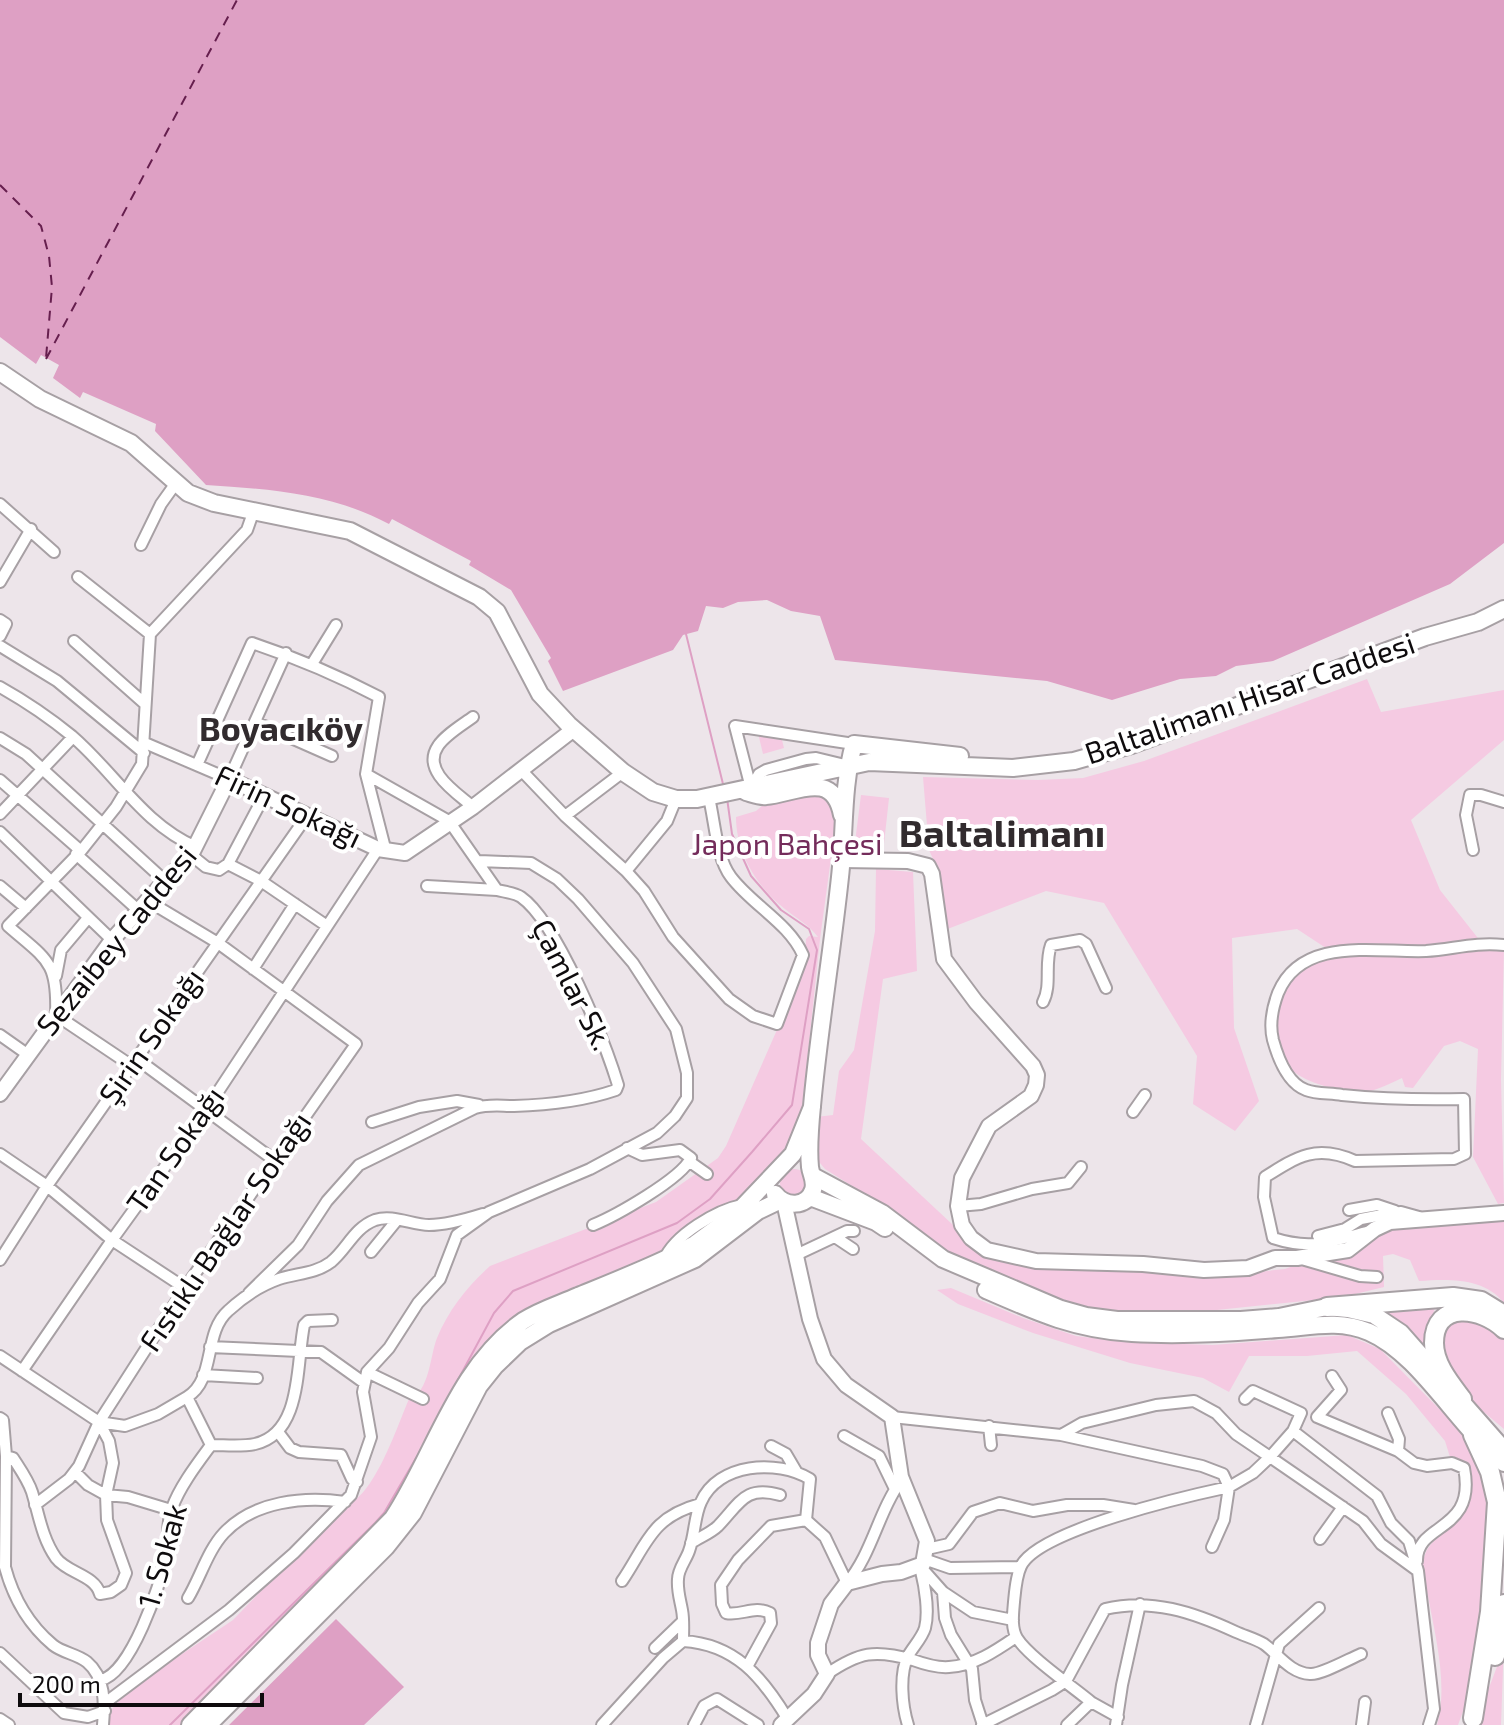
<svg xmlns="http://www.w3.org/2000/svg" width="1504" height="1725" font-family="'Exo 2',sans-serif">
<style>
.green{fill:#f5cae2}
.water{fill:#dea0c4}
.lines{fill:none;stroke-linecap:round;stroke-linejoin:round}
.stream{stroke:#dea0c4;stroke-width:2}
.ferry{stroke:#661f4e;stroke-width:2;stroke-dasharray:10 8;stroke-linecap:butt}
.street-casing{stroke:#a7a0a4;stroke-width:14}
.secondary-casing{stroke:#a7a0a4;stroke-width:18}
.primary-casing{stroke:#a7a0a4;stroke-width:20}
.highway-casing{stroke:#a7a0a4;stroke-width:22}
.street{stroke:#fff;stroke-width:10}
.secondary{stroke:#fff;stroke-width:14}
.primary{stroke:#fff;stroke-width:16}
.highway{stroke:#fff;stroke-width:18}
.labels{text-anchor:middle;stroke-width:8;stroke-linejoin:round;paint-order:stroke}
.street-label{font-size:30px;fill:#0e0b0d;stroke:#fff}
.park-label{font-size:30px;fill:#742c5b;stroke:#fff}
.quarter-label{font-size:34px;font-weight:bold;fill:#312b2e;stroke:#fff}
.district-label{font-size:38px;font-weight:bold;fill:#312b2e;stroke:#fff}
</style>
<rect width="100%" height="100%" fill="#ede5ea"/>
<path class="green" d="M1367 679 1381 712 1504 690V740L1411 820 1440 890 1481 942 1440 950 1332 952 1297 929 1232 938 1234 1028 1259 1101 1235 1131 1193 1104 1197 1056 1104 903 1046 891 945 930 938 870 929 850 923 777 1038 780 1083 778 1144 761Z
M758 733 781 736 784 748 763 754Z
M808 794C825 797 835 803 836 821L820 939 801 1119 793 1142 742 1201 695 1238 542 1306 402 1498 185 1725H108L111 1710 131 1688 233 1620 344 1505C373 1501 398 1424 409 1399 430 1392 430 1355 437 1338 449 1309 468 1286 490 1266L656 1202 718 1158 726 1146 805 966 806 939 809 936 818 937C808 924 797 919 785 909 757 887 736 853 736 817L756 811 763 805Z
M861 795 889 798 883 853 854 850Z
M876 869 913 872 917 971 883 979 861 1139 983 1253 1032 1264 1210 1277 1285 1269 1395 1229 1504 1220V1303C1484 1277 1448 1279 1419 1281L1410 1260 1393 1254 1383 1256 1384 1287 1343 1297 1207 1311 1118 1312 1061 1305 947 1252 895 1213 825 1169 815 1157 816 1117 833 1115 839 1071 854 1050 875 931Z
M1485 947 1504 949 1501 1079 1504 1203 1498 1204 1473 1157 1478 1049 1460 1041 1444 1046 1413 1088 1405 1087 1402 1078C1393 1082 1383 1087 1374 1090 1353 1096 1309 1085 1293 1071 1268 1047 1275 985 1305 967 1340 947 1442 950 1485 947Z
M780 1183a14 14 0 1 1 28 0a14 14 0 1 1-28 0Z
M951 1288 1023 1318 1076 1336 1126 1342 1213 1345 1347 1335 1380 1349 1454 1424 1474 1452 1489 1488 1488 1555 1478 1647 1465 1706 1458 1725H1437C1448 1686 1436 1640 1429 1601 1427 1590 1422 1575 1423 1564 1425 1534 1463 1528 1470 1500 1472 1491 1469 1479 1469 1469L1450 1457 1445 1441 1406 1394 1357 1351 1307 1356H1249L1229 1392 1203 1378 1130 1363 1033 1333 958 1304 937 1290Z
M1436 1305 1431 1320 1437 1366C1415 1336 1405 1316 1367 1307Z
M1465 1313 1504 1335V1429L1467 1398 1442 1362 1441 1326Z
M1504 1639 1501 1725H1475L1501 1656Z"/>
<path class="water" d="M0 0H1504V543L1450 584 1273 661 1236 666 1216 676 1180 679 1112 700 1047 681 835 660 820 616 791 611 767 600 738 602 723 608 706 606 698 631 683 635 673 650 563 691 548 661 551 658 511 590 469 565 471 561 392 519 389 524C331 493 270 489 206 485L155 431 156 424 83 392 80 398 53 378 59 365 41 355 36 364 0 337Z
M336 1619 404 1687 364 1725H229Z"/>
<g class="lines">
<path class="stream" d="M686 634 723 784
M452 1391 494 1313 513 1291 677 1223 710 1199 752 1152 792 1105 817 950 809 929 781 910 751 876 732 834 727 798
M170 1725 375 1523 384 1513 423 1446"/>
<path class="ferry" d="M0 185 41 226 49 256 52 287 46 358
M46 359 237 0"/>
<g class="street-casing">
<path id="street" d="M0 504 54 552
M141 545 161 504 176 483
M78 577 150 634
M0 582 31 529
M0 620 6 624 0 636
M74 641 144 703
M0 646 57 681 144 753
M312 664 336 625
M0 687C25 701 50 718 72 736 115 773 143 824 196 847
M255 722 332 756
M0 738 26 754 165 881
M145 743 229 779 286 653
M197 765 252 643C297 658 337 675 379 697L366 774 386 852
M522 771 565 816 626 871 644 891 673 937 729 999 753 1016 777 1024 803 955C789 923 752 905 731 877 716 857 715 822 709 798
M0 780 81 851
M751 788 735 726 854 744
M751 788 759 774 766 770 806 759 816 758 845 765
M473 807C457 793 421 771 438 746 445 735 462 725 473 717
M0 814 73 737
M565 816 623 772
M0 832 112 940
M1473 850 1466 815 1470 795H1481L1504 802
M76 854 138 910
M191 855 206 867 219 870 228 864 261 881 327 926
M228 864 264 796
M626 871 667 821 676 799
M0 886 26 908
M427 886 497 890
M253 969 295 904
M56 976 61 950 88 918
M1043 1002C1052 985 1044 964 1051 945L1080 940 1086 944 1106 988
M0 1035 27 1054
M137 1059 274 1160
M132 1066 56 1015C58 961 47 960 8 926L81 851 116 807 142 764 150 634 247 530 254 510
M1133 1112 1145 1095
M372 1122 419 1107 457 1101 479 1105
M0 1154 47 1186 112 1240 185 1288
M690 1162 707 1174
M958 1206 981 1204 1032 1189 1068 1183 1081 1167
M1349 1210 1377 1205 1395 1211
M593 1225C615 1216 681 1179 691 1158L680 1150 642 1155 627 1148
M1370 1231C1331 1241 1313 1251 1273 1238L1264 1197 1265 1177C1298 1156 1317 1144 1355 1161L1454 1159 1465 1154 1464 1099C1422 1100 1383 1099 1342 1095 1330 1093 1316 1094 1306 1090 1287 1083 1278 1058 1273 1040 1269 1024 1272 1009 1278 993 1302 935 1377 953 1426 951 1454 949 1475 942 1504 945
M1318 1236 1345 1229 1361 1219 1382 1215 1401 1212 1419 1217
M835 1237 853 1249
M371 1252 397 1220
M796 1255 847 1231H854
M0 1260 47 1186 307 816
M664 1260C674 1235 717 1210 742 1205
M1305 1260 1360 1276 1377 1277
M249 1293 298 1245 327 1201 359 1165 475 1108C489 1104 500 1106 514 1106 547 1105 584 1101 616 1090L618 1085C605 1042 557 922 521 897 515 893 505 892 497 890L449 821 366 774
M210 1347 321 1352 363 1382
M0 1356 99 1422 109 1441 113 1463 106 1495 107 1520 126 1573 121 1585 111 1592 100 1594C95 1575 67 1573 56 1558 42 1538 39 1515 32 1492 28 1480 20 1469 13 1458L6 1456
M22 1371 112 1240 206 1110 378 849
M367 1372 423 1399
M203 1375 257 1378
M1332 1376 1341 1390 1317 1417 1398 1451 1414 1463 1427 1466 1452 1463 1464 1468C1477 1533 1416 1522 1417 1561
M187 1397C216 1380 203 1333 228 1311 243 1297 259 1286 279 1279 297 1273 315 1274 331 1262 347 1249 354 1228 375 1220 393 1214 412 1225 429 1225 446 1225 467 1219 483 1214
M1245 1399 1253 1391 1301 1413 1293 1431 1377 1496 1391 1523 1409 1541 1418 1571 1434 1709 1429 1725
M1388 1413 1399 1439 1398 1451
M892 1417 1061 1435 1202 1466 1223 1474 1229 1487C1187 1496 1039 1530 1021 1566 1016 1576 1015 1592 1014 1602 1013 1614 1011 1628 1017 1638 1028 1656 1073 1687 1091 1702
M0 1418 3 1420 6 1456 5 1567C13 1597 29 1625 53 1645 63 1653 77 1654 87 1662 105 1677 105 1703 103 1725
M99 1422 125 1426 158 1414 187 1397 211 1445
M989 1426 991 1445
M278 1432 290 1448 299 1452 341 1455 352 1479 357 1482
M1061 1435 1082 1423 1156 1405 1194 1401 1216 1413 1236 1434 1270 1457 1293 1431
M844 1436 879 1456 895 1489
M211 1445C225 1445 241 1447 255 1444 303 1433 296 1363 304 1325L308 1321 332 1320
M771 1446 786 1454 796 1471
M75 1472 88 1485 106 1495 128 1497 171 1510
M35 1505 69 1479 79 1466 99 1422 185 1288 356 1044 218 943 148 901
M1320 1539 1343 1507
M691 1543C700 1537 711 1533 718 1526 740 1503 745 1485 780 1495
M1212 1547 1224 1520 1229 1487 1253 1473 1270 1457 1363 1521 1381 1544 1418 1571
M927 1549 949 1544 973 1512 1000 1503 1033 1511 1067 1505H1103L1134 1510
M924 1559 950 1568 1020 1567
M919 1565 943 1592 945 1618 951 1635 972 1669 975 1700 983 1725
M622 1581C647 1544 651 1517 700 1504
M943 1592 973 1612 1013 1620
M188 1598C200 1578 208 1550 224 1533 254 1501 304 1496 345 1502
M683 1641C683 1631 684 1620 682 1610 680 1599 677 1590 678 1579 678 1569 686 1560 689 1551 695 1535 694 1517 701 1502 718 1463 777 1459 810 1479L806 1520
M655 1648 683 1621
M0 1653 64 1713 88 1717 105 1711
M748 1665 771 1623 770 1613C754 1605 742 1616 726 1613L722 1604 721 1585 738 1560 771 1526 806 1520 825 1537 847 1583C872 1554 878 1512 902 1479
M827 1674C859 1652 875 1649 913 1660 924 1664 937 1668 949 1667 974 1666 997 1650 1016 1637
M101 1680C131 1673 160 1586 166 1557 169 1542 166 1523 172 1508 180 1486 197 1464 211 1445
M105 1703 229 1610 294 1553 351 1495 371 1437 363 1392 367 1372 389 1348 418 1303 440 1279 457 1235 489 1212 590 1169 657 1133 675 1116 687 1098V1073L676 1029 633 963 578 899 557 879 531 863 479 861
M0 1719 9 1725
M602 1725 663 1658 683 1641C735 1644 762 1677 787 1718
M694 1725 704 1706 717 1699 758 1725
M908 1725C902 1706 899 1674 908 1656 913 1647 922 1638 925 1628 929 1612 925 1587 921 1571
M982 1725 1052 1690 1066 1681 1105 1609C1151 1598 1193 1612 1236 1632 1245 1636 1256 1639 1264 1644 1278 1654 1290 1673 1310 1674 1321 1675 1349 1659 1361 1654
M1067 1725 1091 1702 1118 1717
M1116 1725 1122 1685 1140 1604
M1256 1725 1279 1644 1319 1608
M1362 1725 1365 1702"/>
</g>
<g class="secondary-casing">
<path id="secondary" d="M842 860 908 861 928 866 932 874 944 959 976 1002 1033 1066 1037 1075 1036 1085 1031 1096 989 1126 962 1178 958 1206 962 1225 971 1238 987 1250 1036 1261 1143 1264 1204 1270 1248 1268 1275 1258H1297L1348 1250 1375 1229 1390 1222 1504 1213
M0 1094 112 940 165 881 191 855 229 779 378 849 405 853 473 807 574 729
M781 1725 814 1694 827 1674 818 1655V1643L831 1604 847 1583 882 1574 901 1572 923 1564 927 1541 901 1477 892 1417 846 1385 824 1359 810 1319 784 1202"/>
</g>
<g class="primary-casing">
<path id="primary" d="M0 372 40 399 131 443 188 493 214 503 350 531 479 597 497 612 540 694 569 725 623 772 653 792 676 799H697L869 762 1013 768 1074 761 1131 745 1425 637 1478 622 1504 609
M746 792C753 794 759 797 766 796 794 794 833 768 842 815
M813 1176 882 1213 943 1259 1061 1309 1086 1316 1117 1320H1241L1279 1317 1327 1307 1348 1309 1374 1315 1401 1333 1504 1450
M775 1194C785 1207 807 1208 813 1190 816 1181 811 1175 810 1167 808 1147 810 1126 812 1106 819 1029 832 953 840 877 845 833 842 786 854 744L960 756
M810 1197 876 1222 885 1228
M986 1290C1036 1312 1076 1330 1132 1333 1180 1336 1231 1333 1278 1329 1310 1327 1338 1319 1369 1332 1420 1354 1458 1427 1504 1463
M190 1725 393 1518C435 1454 457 1367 523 1321 540 1310 560 1304 578 1296 610 1283 643 1270 674 1255L695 1244 736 1214 793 1154 812 1107
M208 1725 386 1547 413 1513 479 1386 495 1366 520 1342 549 1324 695 1259 758 1211 781 1200"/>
</g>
<g class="highway-casing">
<path id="highway" d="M1327 1307 1453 1297 1481 1301 1504 1315
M1462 1399C1450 1383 1434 1364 1434 1343 1434 1300 1482 1307 1504 1329
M1473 1435 1490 1472 1497 1502 1490 1612 1473 1718
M1495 1656 1504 1604"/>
</g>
<use href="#street" class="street"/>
<use href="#secondary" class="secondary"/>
<use href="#primary" class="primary"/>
<use href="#highway" class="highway"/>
</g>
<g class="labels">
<g class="street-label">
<text transform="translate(1250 699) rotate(-19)" y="10">Baltalimanı Hisar Caddesi</text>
<text transform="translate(288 807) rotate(25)" y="10">Firin Sokağı</text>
<text transform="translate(117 941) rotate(-51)" y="10">Sezaibey Caddesi</text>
<text transform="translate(572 985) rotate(63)" y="10">Çamlar Sk.</text>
<text transform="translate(152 1037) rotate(-55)" y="10">Şirin Sokağı</text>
<text transform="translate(176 1150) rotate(-55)" y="10">Tan Sokağı</text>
<text transform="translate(226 1232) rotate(-56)" y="10">Fıstıklı Bağlar Sokağı</text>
<text transform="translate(163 1556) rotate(-74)" y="10">1. Sokak</text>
</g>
<g class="park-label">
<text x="787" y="855">Japon Bahçesi</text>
</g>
<g class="quarter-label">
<text x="281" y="741">Boyacıköy</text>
</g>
<g class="district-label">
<text x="1002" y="847">Baltalimanı</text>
</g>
</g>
<path d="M20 1693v12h242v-12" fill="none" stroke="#0e0b0d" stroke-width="4"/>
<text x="32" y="1693" font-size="24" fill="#0e0b0d" stroke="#ffffff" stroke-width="6" paint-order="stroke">200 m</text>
</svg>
